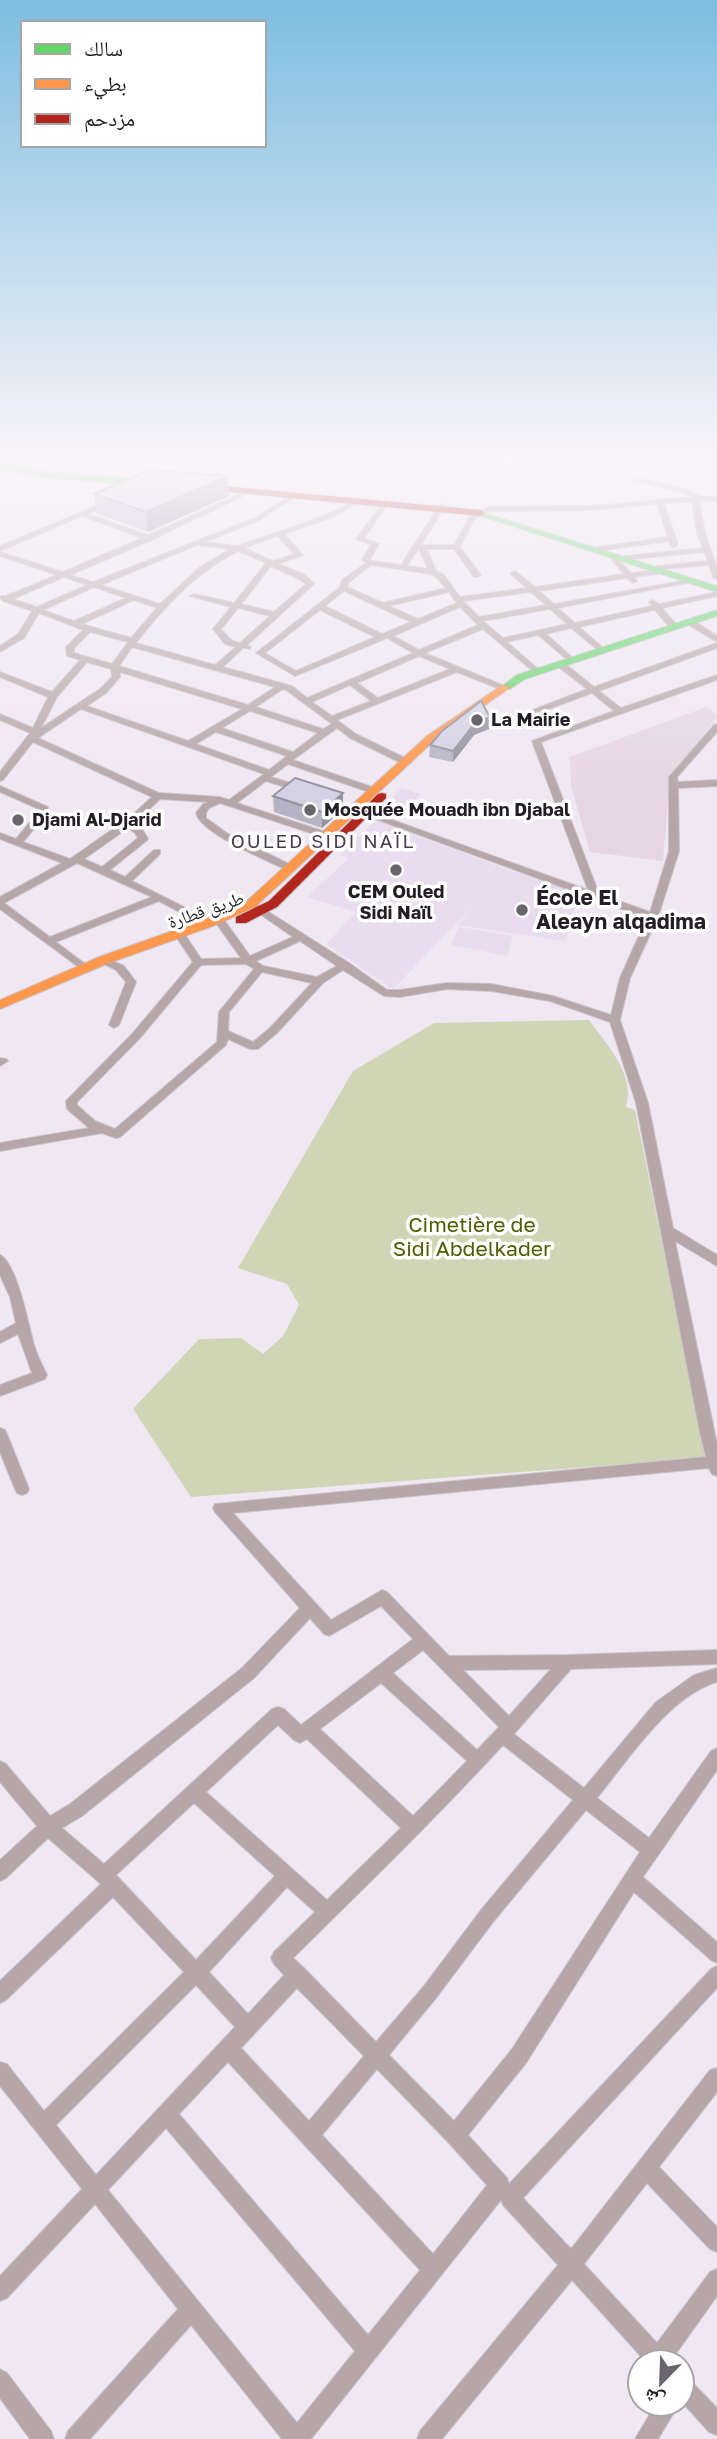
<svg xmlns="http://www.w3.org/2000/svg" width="717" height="2439" font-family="'Golos Text','Noto Naskh Arabic',sans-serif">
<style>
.industrial{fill:#e6d6e2}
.built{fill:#e9dcef}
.green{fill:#d0d6b5}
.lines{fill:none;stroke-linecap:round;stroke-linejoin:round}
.street-casing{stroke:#c9c4cc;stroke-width:2}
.fast-casing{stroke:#c9c4cc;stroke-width:2}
.slow-casing{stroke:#c9c4cc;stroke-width:2}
.jam-casing{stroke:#c9c4cc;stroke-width:2}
.street{fill:#b6a6a7;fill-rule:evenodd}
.fast{fill:#63d668;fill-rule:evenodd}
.slow{fill:#ff974d;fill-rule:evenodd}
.jam{fill:#b3261e;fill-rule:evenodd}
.wall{fill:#b6b4c4}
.shaded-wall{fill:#9492a0}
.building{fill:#d4d1e4;stroke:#9492a0;stroke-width:2}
.poi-dot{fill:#6a646d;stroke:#fff;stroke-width:2.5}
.labels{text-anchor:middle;stroke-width:7;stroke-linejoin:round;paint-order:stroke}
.far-poi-label{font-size:18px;font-weight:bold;fill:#231e25;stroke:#fff;text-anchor:start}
.far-street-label{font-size:18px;fill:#231e25;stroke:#fff}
.far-neighbourhood-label{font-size:19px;letter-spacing:2px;fill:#483d4c;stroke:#fff}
.poi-label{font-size:21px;font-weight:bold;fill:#231e25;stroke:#fff;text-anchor:start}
.park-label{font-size:21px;fill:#4e5e01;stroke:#fff}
</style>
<rect width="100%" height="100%" fill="#efe7f2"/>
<path class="industrial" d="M706 707 717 714V718L670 777 663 861 590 852 571 786 570 757Z"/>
<path class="built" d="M401 788 421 794 402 815 383 809Z
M375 820 508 870 579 891 566 941 457 925 475 904 393 989 326 944 356 912 307 897 349 858 341 855Z
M459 927 513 936 507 956 451 945Z"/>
<path class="green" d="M589 1020C607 1045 636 1075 626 1107L635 1110 706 1458 191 1497 133 1409 199 1339 241 1338 263 1354 283 1336 299 1305 287 1284 238 1268 353 1071 434 1023Z"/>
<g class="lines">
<g class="street-casing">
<path id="street" d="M637 478 686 489 701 496 717 497V501L699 500 705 533 717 567V579L713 577 709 565 664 569 665 573 634 577 637 581 633 583 627 578 539 591 554 604 693 579 697 581 558 608 575 623 652 606 649 602 653 600 659 604 717 592V596L662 608 677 625V629H671L655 610 579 627 602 647V651H599L571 628 546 634 573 658V662H570L538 635 507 642 538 669V673H535L483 629 425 653 507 687 500 689 457 672 337 720 356 734 407 759V763H401L350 738 337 728 293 760 375 788V792H369L288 764 271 777 304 787V791H298L266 781 237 803 329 833V837H323L220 803 209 808 206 813V818L228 834 293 866V870H287C268 861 200 833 196 813L203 804 208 802 160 799 134 824 142 829 148 839 146 841 110 870 125 877 154 850H160V854L132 881 212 921V925H204L159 901 56 942 88 966V970L84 971 0 909V897L62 863 0 839V833L16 839 39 811V809L0 792V786L48 807 47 813 23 842 70 859 129 818 152 797 33 742 3 780 0 781V772L30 733 0 720V714L33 728 48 697 0 677V672L52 692 80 660 67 656 66 647 83 630 39 613 24 638 0 652V646L18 634 32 611 3 601 0 598 1 596H6L57 575 0 556V552L63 572 142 538 82 516 0 551V546L110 500 112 501V503L88 514 148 535 244 492 249 493 152 540 70 575 93 582 255 518 290 496 295 497 259 520 205 542 237 546 313 520 343 507 356 499H360V501L333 517 284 534 303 555 279 564 305 575 314 584 247 645 251 647 250 649 243 648 223 667 292 686 307 698 413 653 387 638 295 676 256 653 340 587 342 580 366 563 362 559 371 545 356 539 383 503 388 504 364 538 379 544 370 559 372 561 401 565 439 506 442 504 445 506 421 545H454L470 516 489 507 592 506 692 497 682 492 635 481 634 480ZM692 502 697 533 703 548 625 556 621 558 625 560 704 552 708 561 656 566 652 568 655 570 631 573 616 558 612 560 624 574 535 587 515 571 511 573 512 575 527 588 460 597 443 574 436 571 427 549H454L474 577H477L481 575 460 547 475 518 490 511 592 510 657 504 668 537 599 547 595 549 599 551 669 541 671 547H674L678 545 664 503ZM278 536 294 554 273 561 244 548ZM197 545 230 549 200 567 160 604 101 585ZM418 549H419L428 569 407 566ZM238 551 266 563 234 603 194 594 190 596 231 607 213 629 225 644 236 647 215 665 136 643C165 606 195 573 238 551ZM371 565 431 574 437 578 446 588 383 603 347 587 348 583ZM271 566 299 579 306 584 274 612 241 604ZM64 577 87 585 37 607 13 599ZM94 587 126 598 74 621 43 610ZM344 591 411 622 382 634 325 606ZM449 592 457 603 418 619 389 606ZM531 592 546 605 479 617 463 601ZM134 600 157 608 131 638 82 624ZM460 607 478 625 419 650 393 636ZM238 608 270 616 240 643 231 640 221 629ZM550 609 567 624 503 638 483 621ZM320 610 375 637 296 671 265 653ZM90 632 128 642 112 664 74 653V648ZM132 647 275 687 248 705 119 666ZM419 656 450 669 378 698 357 683ZM87 662 111 669 112 677 100 689 41 728 57 697ZM120 672 242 709 188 741 87 706 106 693 120 677ZM350 685 371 701 332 716 312 702ZM283 689 286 690 332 724 323 729 256 707ZM81 709 264 774 229 800 220 797 159 793 38 738ZM250 711 318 733 293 752 222 728ZM216 732 287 756 269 770 196 744ZM128 828 135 833 138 838 102 867 84 859ZM77 863 152 897 50 937 4 903Z
M687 620H693L717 636V642L687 624Z
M717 643V648L599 691 621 708 717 675V680L541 742 599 894 650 912 669 851V777L714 725 717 724V732L677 777 678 782 717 780V786L678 788 679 851 658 917 630 978 620 1020 648 1103 673 1228 717 1255V1266L675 1241 717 1444V1476L712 1474 709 1468 233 1513 331 1620 382 1590 387 1592 449 1656 567 1655 717 1650V1664L571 1669 514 1734 584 1788 656 1702 694 1675 717 1668V1682C669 1696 628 1760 597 1798L649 1838 711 1751 717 1748V1770L643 1877 717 1942V1963L711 1960 634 1892 526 2063 468 2135 507 2178 509 2184 711 1969 717 1966V1988L523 2198 571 2249 710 2070 717 2068V2092L659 2167 717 2227V2252L710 2249 647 2183 584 2264 657 2343 710 2272 717 2269V2296L670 2362H646L572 2280 442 2439H417L420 2431 558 2265 503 2205 501 2200 311 2439H282L191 2325 90 2439H65L68 2431 178 2309 95 2204 7 2298 0 2301V2276L82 2189 0 2086V2062L7 2064 44 2111 184 1972 113 1897 6 2000 0 2003V1981L101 1884 48 1838 6 1878 0 1881V1860L37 1826 0 1782V1761L6 1764 50 1816 70 1804 242 1668 300 1608 215 1512 213 1508 215 1504 706 1457 700 1433 636 1103 610 1022 550 1001 491 991 447 989 400 997 384 996 343 970 323 983 277 1033 258 1049H250L228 1039 226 1045 120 1137 116 1138 102 1133 0 1151V1143L89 1128 67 1109 66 1101 132 1034 193 962 173 932 174 930H182L201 959 241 958 213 919 218 916 222 917 250 956 293 937 250 907V903L253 902 349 963 387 990H400L447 983 491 984 553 996 611 1015 620 978 647 918 348 809 350 807H356L588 890 532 741 614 711 592 693 519 720 512 718 587 689 557 666V662H563L594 687ZM300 941 337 966 317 977 263 966 256 961ZM246 964 254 969 219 1012 217 1042 115 1129 95 1121 77 1105V1102L140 1038 201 965ZM262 972 312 983 269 1029 253 1042 228 1031 229 1012ZM381 1606 413 1639 301 1725 284 1709 278 1707 272 1709 104 1864 62 1828 82 1816 254 1678 310 1618 324 1634 329 1636ZM423 1650 499 1727 477 1750 393 1673ZM551 1669 509 1716 463 1670ZM381 1683 467 1761 413 1816 320 1729ZM278 1725 294 1740 300 1743 307 1739 401 1828 327 1900 206 1792ZM503 1745 573 1800 481 1910 424 1986 376 2042 304 1968 293 1958C364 1888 436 1818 503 1745ZM194 1803 275 1876 196 1960 116 1875ZM586 1810 640 1852 512 2049 454 2121 389 2055 436 1998 493 1922ZM287 1887 315 1912 274 1952 271 1958 274 1964 284 1975 248 2014 209 1972ZM196 1985 235 2027 96 2175 56 2125ZM297 1988 364 2056 309 2121 241 2048ZM228 2062 420 2270 368 2335 179 2114ZM377 2069 448 2142 487 2185 433 2254 322 2135ZM166 2128 355 2351 297 2423 108 2190Z
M104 957 124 966 136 982 119 1025 114 1028 109 1025 126 982 116 970 100 962V958Z
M0 1058 6 1059 8 1061 0 1066Z
M0 1255C17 1263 29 1327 34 1345 37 1355 42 1365 47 1375L45 1379 0 1396V1385L32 1373 18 1334 0 1343V1332L16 1323 10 1297 0 1275Z
M0 1428 5 1430 7 1434 29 1489 27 1493 22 1495 17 1493 15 1489 0 1452Z
M0 2369 7 2373 51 2431 54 2439H30L0 2398Z
M682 2375 689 2379 717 2408V2435L709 2432 682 2402Z
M656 2404H679L658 2439H635Z"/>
</g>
<g class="fast-casing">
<path id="fast" d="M0 463 48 472 151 480 155 483 151 486 48 478 0 469Z
M478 511 717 586V592L478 515Z
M717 610V616L525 679 510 689 501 687 517 675Z"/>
</g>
<g class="slow-casing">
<path id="slow" d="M502 685 511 687 435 740 255 907 213 926 109 963 0 1009V1000L99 957 203 920 247 901 427 736Z"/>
</g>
<g class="jam-casing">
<path id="jam" d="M200 484 481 510 485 513 481 516 197 489 196 487Z
M382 793 386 794V798L277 907 246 923H236V917L269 901 378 794Z"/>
</g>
<use href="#street" class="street"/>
<use href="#fast" class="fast"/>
<use href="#slow" class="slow"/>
<use href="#jam" class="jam"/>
</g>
<path class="wall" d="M228 476 229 496 148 532 96 513 94 494Z
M489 729 474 735 453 762 429 757 430 745Z
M343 793V809L322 828 274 812 273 796Z"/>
<path class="shaded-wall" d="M228 476 229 496 148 532 146 512Z
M490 717 489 729 474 735 453 762V751L475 723Z
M343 793V809L322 828V812Z"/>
<path class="building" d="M149 470 228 476 146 512 94 494Z
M481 701 490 717 475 723 453 751 430 745 442 731Z
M295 778 343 793 322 812 273 796Z"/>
<linearGradient id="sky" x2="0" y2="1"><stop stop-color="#7dbde0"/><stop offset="0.57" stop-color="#f8f4f9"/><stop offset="1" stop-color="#f8f4f9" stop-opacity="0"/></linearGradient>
<rect width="717" height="798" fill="url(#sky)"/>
<g class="poi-dot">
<circle cx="477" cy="720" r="7"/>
<circle cx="310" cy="810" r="7"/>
<circle cx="18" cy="820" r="7"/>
<circle cx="396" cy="870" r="7"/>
<circle cx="522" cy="910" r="7"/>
</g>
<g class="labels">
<g class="far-poi-label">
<text x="491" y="726">La Mairie</text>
<text x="324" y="816">Mosquée Mouadh ibn Djabal</text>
<text x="32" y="826">Djami Al-Djarid</text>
<text x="396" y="898" text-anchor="middle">CEM Ouled<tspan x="396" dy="21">Sidi Naïl</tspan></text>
</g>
<g class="far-street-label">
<text transform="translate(206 910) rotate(-19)" y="6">طريق قطارة</text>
</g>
<g class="far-neighbourhood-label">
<text x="323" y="848">OULED SIDI NAÏL</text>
</g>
<g class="poi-label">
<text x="536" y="905">École El<tspan x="536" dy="24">Aleayn alqadima</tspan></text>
</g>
<g class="park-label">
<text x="472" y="1232">Cimetière de<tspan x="472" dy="24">Sidi Abdelkader</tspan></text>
</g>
</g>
<rect x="21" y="21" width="245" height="126" fill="#ffffff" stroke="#a7a5a8" stroke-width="2"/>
<rect x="35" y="44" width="35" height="10" fill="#63d668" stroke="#a7a5a8" stroke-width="2"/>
<text x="84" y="56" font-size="21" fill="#231e25">سالك</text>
<rect x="35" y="79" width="35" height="10" fill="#ff974d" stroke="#a7a5a8" stroke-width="2"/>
<text x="84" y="91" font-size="21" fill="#231e25">بطيء</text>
<rect x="35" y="114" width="35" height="10" fill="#b3261e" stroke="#a7a5a8" stroke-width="2"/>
<text x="84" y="126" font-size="21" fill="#231e25">مزدحم</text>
<g transform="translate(661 2383) rotate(203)"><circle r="33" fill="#ffffff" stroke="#a7a5a8" stroke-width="2"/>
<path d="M0-5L12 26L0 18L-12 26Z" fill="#6a646d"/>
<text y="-10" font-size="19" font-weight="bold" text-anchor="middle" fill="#231e25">ش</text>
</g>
</svg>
